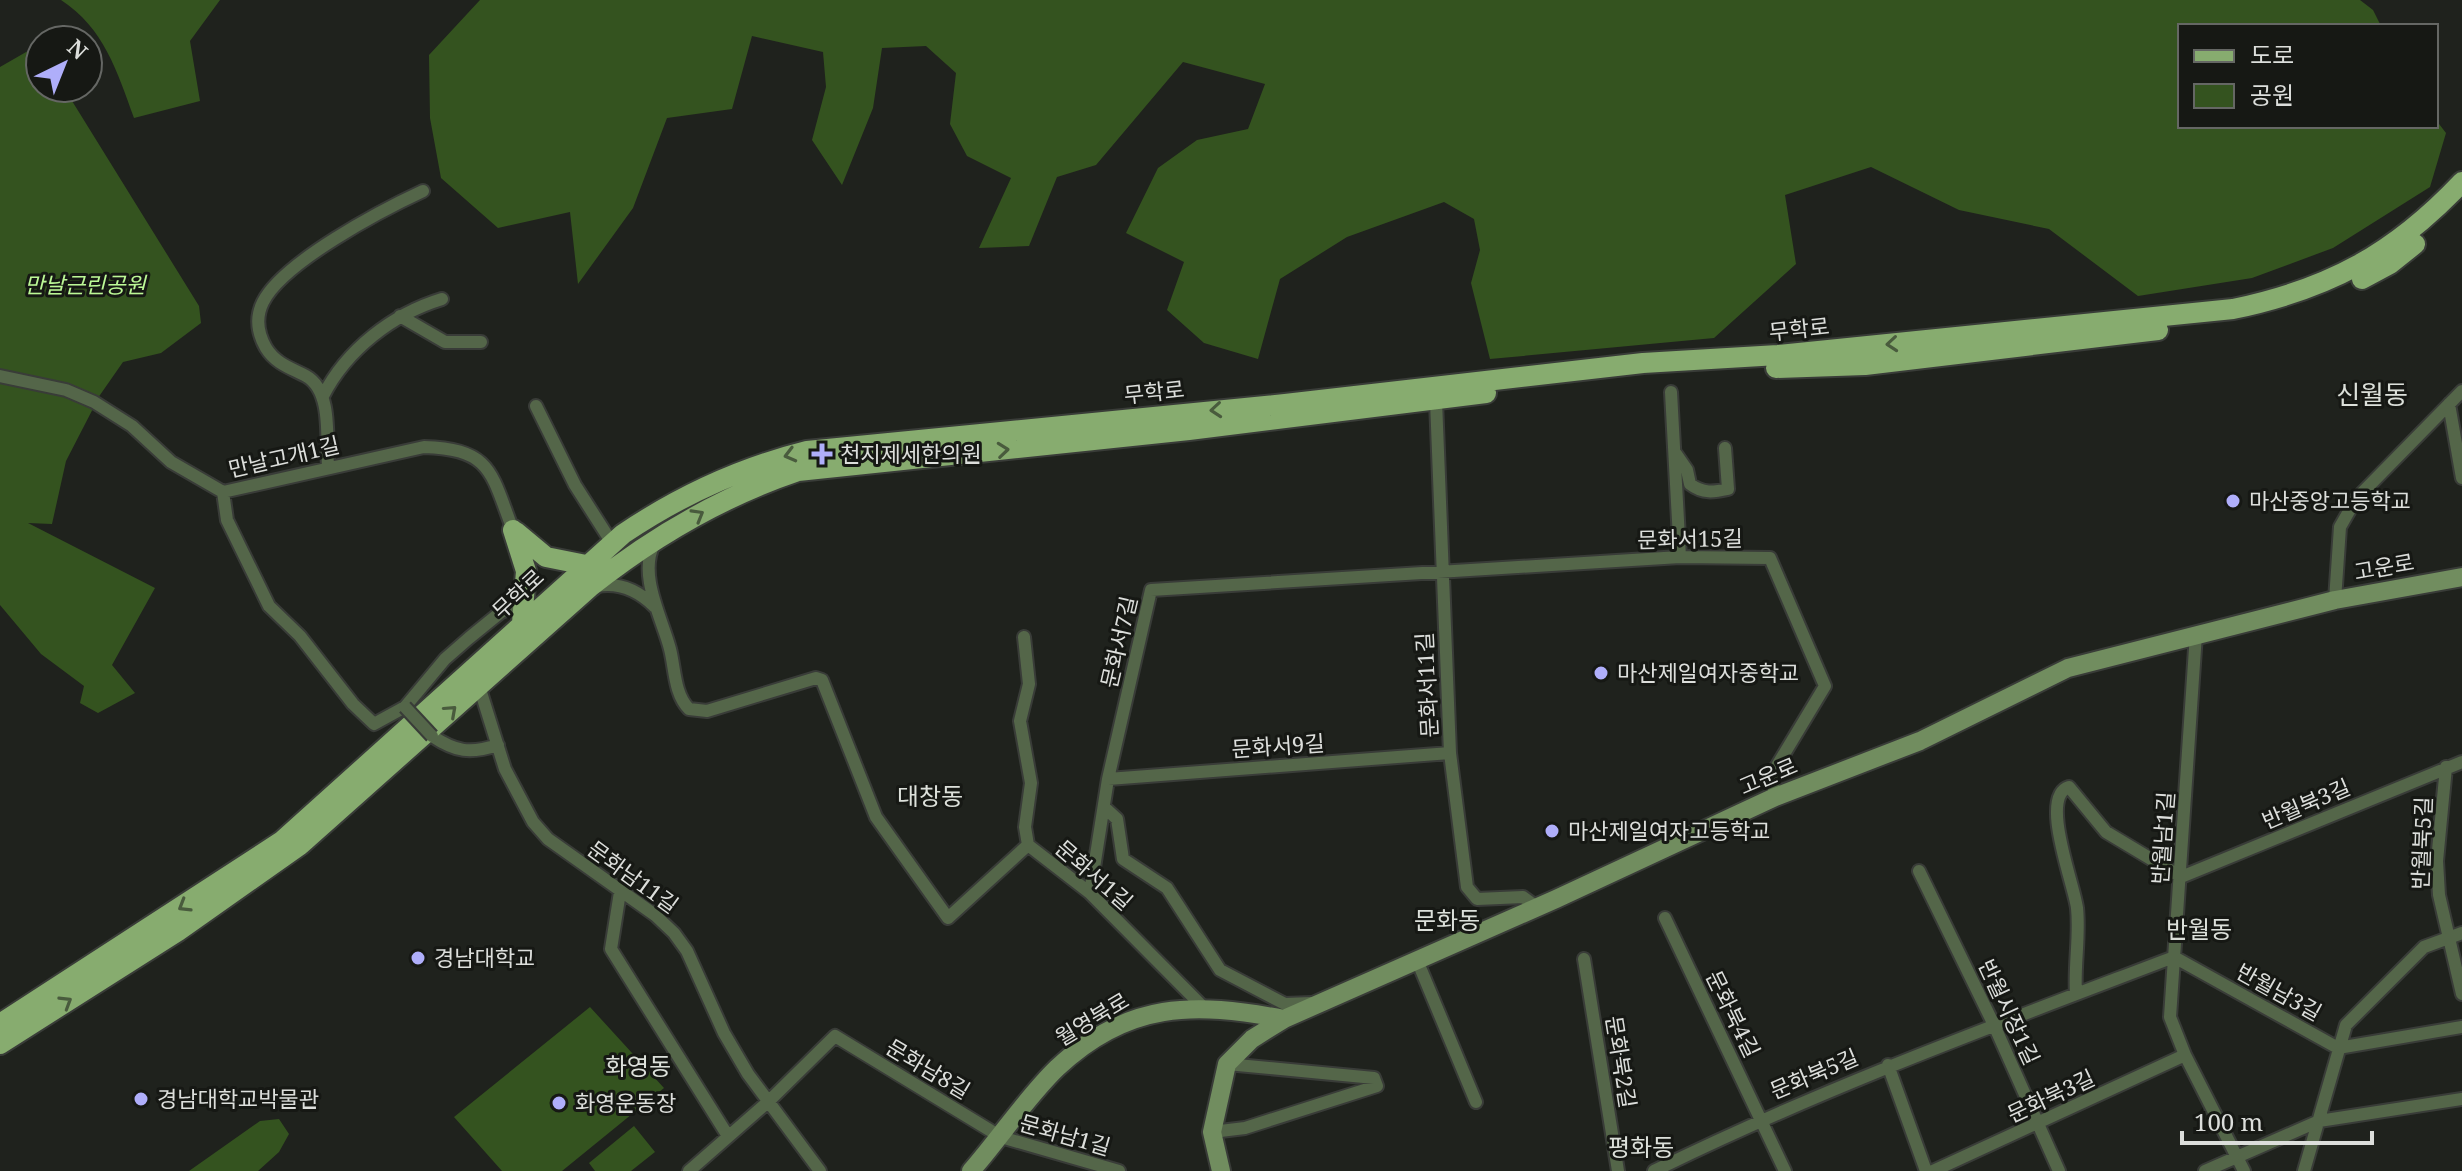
<svg xmlns="http://www.w3.org/2000/svg" width="2462" height="1171" font-family="'Noto Serif','Noto Sans KR',serif">
<style>
.green{fill:#34531f}
.lines{fill:none;stroke-linecap:round;stroke-linejoin:round}
.minor-casing{stroke:#393c38;stroke-width:16}
.secondary-casing{stroke:#393c38;stroke-width:22}
.primary-casing{stroke:#393c38;stroke-width:24}
.minor{stroke:#546649;stroke-width:12}
.secondary{stroke:#718d5f;stroke-width:18}
.primary{stroke:#87ac6f;stroke-width:20}
.minor-bridge-casing{stroke:#393c38;stroke-width:16;stroke-linecap:butt}
.minor-bridge{stroke:#546649;stroke-width:12}
.oneway{stroke:#495b3d}
.poi-dot{fill:#afaefa;stroke:#161814;stroke-width:3}
.labels{text-anchor:middle;stroke-width:6;stroke-linejoin:round;paint-order:stroke}
.park-label{font-size:22px;font-style:italic;fill:#bcf896;stroke:#161814}
.street-label{font-size:22px;fill:#dcdedb;stroke:#161814}
.poi-label{font-size:22px;fill:#dcdedb;stroke:#161814;text-anchor:start}
.neighbourhood-label{font-size:24px;fill:#dce0da;stroke:#161814}
.quarter-label{font-size:26px;fill:#dce0da;stroke:#161814}
</style>
<rect width="100%" height="100%" fill="#1f221d"/>
<path class="green" d="M61 0H220L190 41 200 101 134 118C117 71 104 28 61 0Z
M480 0H2360L2373 10 2381 26H2180V126H2436V120L2446 133 2430 187 2333 248 2252 278 2138 296 2049 229 1959 210 1871 167 1785 195 1796 264 1714 338 1490 359 1471 283 1480 250 1474 219 1444 202 1347 237 1280 279 1258 359 1204 343 1167 310 1184 262 1126 233 1158 168 1197 140 1248 129 1265 84 1183 62 1096 165 1057 177 1029 246 979 248 1011 178 967 156 950 124 956 73 926 46 882 48 873 108 842 185 812 140 826 87 823 52 752 36 732 109 667 118 633 208 578 284 570 212 498 228 441 178 430 118 429 55Z
M40 44V88H64L199 306 201 323 161 353 123 362 100 395 66 461 52 524 28 523 155 588 112 665 135 693 98 713 80 703 84 686 41 654 0 605V67Z
M590 1007 664 1088 562 1171H502L454 1117Z
M279 1119 289 1134 279 1152 258 1171H189L260 1121Z
M634 1126 655 1152 631 1171H595L589 1163Z"/>
<g class="lines">
<g class="minor-casing">
<path id="minor" d="M400 316 445 342H481
M0 376 66 390 94 402 132 426 171 462 223 492 424 447C492 449 491 473 513 530
M1671 392 1680 557
M323 396C347 349 393 314 442 299
M1436 401 1450 753 1467 887 1477 899 1523 897 1538 908
M2449 404 2462 478
M536 406 575 485 612 543
M1676 454 1687 470 1690 484C1703 494 1714 492 1728 489L1725 448
M328 467C326 440 333 391 306 376 291 368 276 364 266 348 258 334 255 318 263 302 283 262 382 210 423 191
M223 492 227 520 269 606 300 636 353 704 374 724 405 707 445 659 469 638 501 612 526 602
M654 544C638 575 662 618 670 649 675 668 674 694 689 709L707 711 816 678 822 680 876 817 948 918 1028 845
M597 586C620 582 639 591 655 607
M2335 600 2340 527 2356 499 2462 391
M2196 634 2170 1017 2185 1055 2244 1171
M1024 637 1029 684 1020 721 1031 783 1025 827 1028 845
M479 686 505 769 533 822 548 839 655 915 674 933 687 951 724 1033 748 1074 820 1171
M432 736C456 752 470 754 498 745
M2446 767 2437 861 2439 895 2462 994
M1108 779 1450 753
M1105 808 1117 819 1123 859 1167 888 1220 970 1285 1004 1312 1003
M1028 845 1090 893 1203 1007
M1919 871 1994 1025 2059 1171
M620 892 611 949 728 1136
M1090 893 1108 779 1151 590 1680 557 1770 558 1825 686 1772 774 1775 797
M1665 918 1785 1171
M1584 959 1618 1171
M1417 960 1476 1102
M2076 994C2074 966 2080 936 2077 908 2074 884 2039 796 2069 787L2106 832 2181 877 2462 762
M1888 1065 1926 1171
M1212 1132 1245 1128 1377 1086 1374 1078 1227 1064
M689 1171 769 1101 835 1036 1001 1137 1119 1171
M1654 1171C1823 1088 1998 1024 2174 957L2338 1048 2462 1027
M1933 1171 2185 1055
M2205 1171 2319 1121 2462 1099
M2304 1171 2346 1025 2424 947 2462 933"/>
</g>
<g class="secondary-casing">
<path id="secondary" d="M971 1171C1000 1138 1026 1098 1057 1068 1128 1001 1194 1002 1284 1019
M1221 1171 1212 1132 1227 1064 1252 1039 1284 1019 1556 899 1775 797 1920 741 2068 668 2335 600 2462 577"/>
</g>
<g class="primary-casing">
<path id="primary" d="M2362 279 2390 264 2415 244
M1776 368 1865 365 2158 330
M513 530 526 571 522 623
M516 532 546 557 586 565
M0 1024 282 841 623 534C681 495 739 468 807 451L1285 404 1643 363 1778 355 2233 309C2329 289 2394 254 2462 182
M0 1044 178 931 300 845 590 587C653 537 721 497 798 471L1189 430 1486 393"/>
</g>
<use href="#minor" class="minor"/>
<use href="#secondary" class="secondary"/>
<use href="#primary" class="primary"/>
<g class="minor-bridge-casing">
<path id="minor-bridge" d="M405 707 432 736"/>
</g>
<use href="#minor-bridge" class="minor-bridge"/>
</g>
<defs><path id="oneway-chevron" d="M-2-3.5L2.5 0L-2 3.5" fill="none" stroke-width="1.6" stroke-linecap="round" stroke-linejoin="round" transform="scale(2)"/></defs>
<g class="oneway">
<use href="#oneway-chevron" transform="translate(1892 344) rotate(175)"/>
<use href="#oneway-chevron" transform="translate(1216 410) rotate(175)"/>
<use href="#oneway-chevron" transform="translate(1003 450) rotate(-6)"/>
<use href="#oneway-chevron" transform="translate(790 455) rotate(165)"/>
<use href="#oneway-chevron" transform="translate(698 515) rotate(-30)"/>
<use href="#oneway-chevron" transform="translate(451 711) rotate(-42)"/>
<use href="#oneway-chevron" transform="translate(184 906) rotate(149)"/>
<use href="#oneway-chevron" transform="translate(66 1002) rotate(-32)"/>
</g>
<g class="poi-dot">
<path d="M818 442h8v8h8v8h-8v8h-8v-8h-8v-8h8z"/>
<circle cx="2233" cy="501" r="8"/>
<circle cx="1601" cy="673" r="8"/>
<circle cx="1552" cy="831" r="8"/>
<circle cx="418" cy="958" r="8"/>
<circle cx="141" cy="1099" r="8"/>
<circle cx="559" cy="1103" r="8"/>
</g>
<g class="labels">
<g class="park-label">
<text x="85" y="293">만날근린공원</text>
</g>
<g class="street-label">
<text transform="translate(1799 329) rotate(-6)" y="8">무학로</text>
<text transform="translate(1154 392) rotate(-6)" y="8">무학로</text>
<text transform="translate(284 457) rotate(-13)" y="8">만날고개1길</text>
<text transform="translate(1690 539) rotate(-1)" y="8">문화서15길</text>
<text transform="translate(2384 567) rotate(-10)" y="8">고운로</text>
<text transform="translate(518 594) rotate(-43)" y="8">무학로</text>
<text transform="translate(1119 642) rotate(-77)" y="8">문화서7길</text>
<text transform="translate(1427 685) rotate(-93)" y="8">문화서11길</text>
<text transform="translate(1278 746) rotate(-4)" y="8">문화서9길</text>
<text transform="translate(1768 776) rotate(-23)" y="8">고운로</text>
<text transform="translate(2306 804) rotate(-23)" y="8">반월북3길</text>
<text transform="translate(2163 838) rotate(-86)" y="8">반월남1길</text>
<text transform="translate(2422 843) rotate(-88)" y="8">반월북5길</text>
<text transform="translate(1094 875) rotate(41)" y="8">문화서1길</text>
<text transform="translate(633 877) rotate(36)" y="8">문화남11길</text>
<text transform="translate(2279 992) rotate(29)" y="8">반월남3길</text>
<text transform="translate(2009 1012) rotate(65)" y="8">반월시장1길</text>
<text transform="translate(1733 1014) rotate(64)" y="8">문화북4길</text>
<text transform="translate(1092 1019) rotate(-31)" y="8">월영북로</text>
<text transform="translate(1621 1062) rotate(81)" y="8">문화북2길</text>
<text transform="translate(928 1069) rotate(31)" y="8">문화남8길</text>
<text transform="translate(1814 1074) rotate(-23)" y="8">문화북5길</text>
<text transform="translate(2051 1096) rotate(-25)" y="8">문화북3길</text>
<text transform="translate(1065 1135) rotate(16)" y="8">문화남1길</text>
</g>
<g class="poi-label">
<text x="840" y="462">천지제세한의원</text>
<text x="2249" y="509">마산중앙고등학교</text>
<text x="1617" y="681">마산제일여자중학교</text>
<text x="1568" y="839">마산제일여자고등학교</text>
<text x="434" y="966">경남대학교</text>
<text x="157" y="1107">경남대학교박물관</text>
<text x="575" y="1111">화영운동장</text>
</g>
<g class="neighbourhood-label">
<text x="930" y="805">대창동</text>
<text x="1447" y="929">문화동</text>
<text x="2199" y="938">반월동</text>
<text x="638" y="1075">화영동</text>
<text x="1641" y="1156">평화동</text>
</g>
<g class="quarter-label">
<text x="2372" y="404">신월동</text>
</g>
</g>
<rect x="2178" y="24" width="260" height="104" fill="#161814" stroke="#656764" stroke-width="2"/>
<rect x="2194" y="50" width="40" height="12" fill="#87ac6f" stroke="#656764" stroke-width="2"/>
<text x="2250" y="64" font-size="24" fill="#dcdedb">도로</text>
<rect x="2194" y="84" width="40" height="24" fill="#34531f" stroke="#656764" stroke-width="2"/>
<text x="2250" y="104" font-size="24" fill="#dcdedb">공원</text>
<g transform="translate(64 64) rotate(43)"><circle r="38" fill="#161814" stroke="#656764" stroke-width="2"/>
<path d="M0-6L14 30L0 20L-14 30Z" fill="#afaefa"/>
<text y="-12" font-size="22" font-weight="bold" text-anchor="middle" fill="#dcdedb">N</text>
</g>
<path d="M2182 1131v12h190v-12" fill="none" stroke="#dcdedb" stroke-width="4"/>
<text x="2194" y="1131" font-size="24" fill="#dcdedb" stroke="#161814" stroke-width="6" paint-order="stroke">100 m</text>
</svg>
